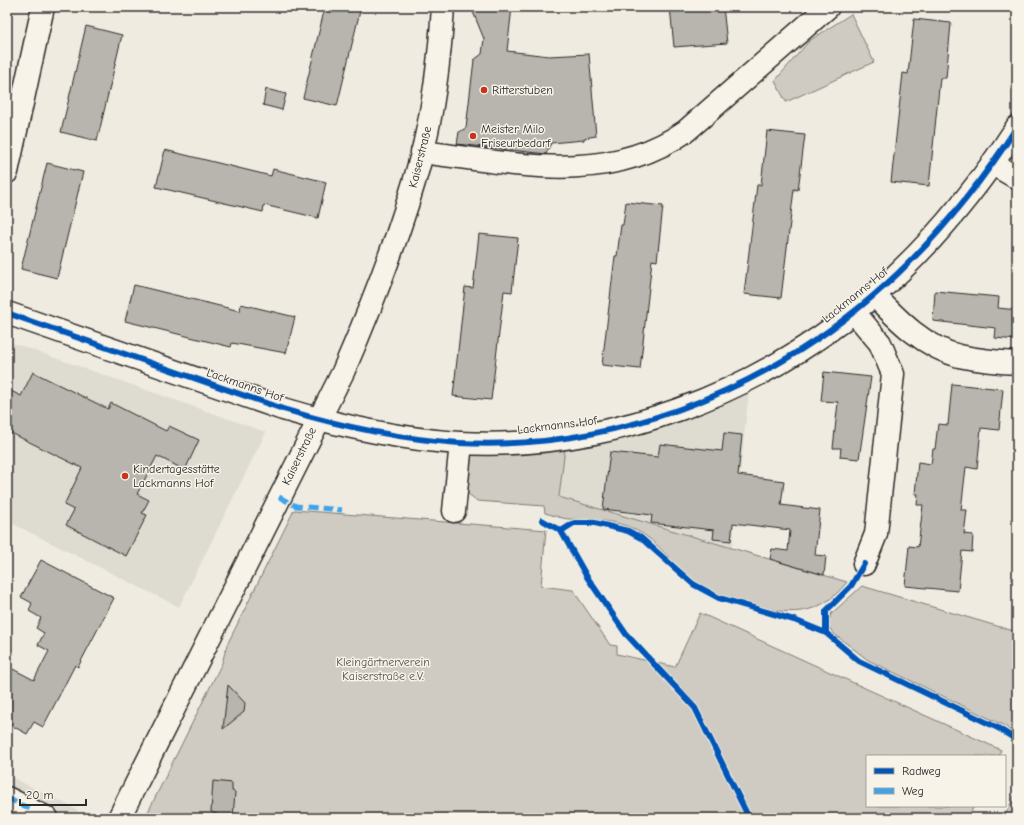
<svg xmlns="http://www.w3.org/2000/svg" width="1024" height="825" font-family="'Comic Neue',sans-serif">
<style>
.built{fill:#dedbd1}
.green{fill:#cfcbc2;stroke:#7d7b76}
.building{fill:#b8b5ae;stroke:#2b2b2b}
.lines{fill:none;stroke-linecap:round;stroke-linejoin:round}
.minor-casing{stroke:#2b2b2b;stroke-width:25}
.minor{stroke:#f7f3e8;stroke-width:22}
.quiet{stroke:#3ea3eb;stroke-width:5;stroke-dasharray:10 5;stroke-linecap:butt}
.cycleway-casing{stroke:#f7f3e8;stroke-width:8}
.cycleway{stroke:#0057b8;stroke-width:6}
.poi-dot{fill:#c8321e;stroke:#f7f3e8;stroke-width:1.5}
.labels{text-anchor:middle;stroke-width:3;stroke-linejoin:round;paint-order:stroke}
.poi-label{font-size:12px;fill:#2b2b2b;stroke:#f7f3e8;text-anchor:start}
.street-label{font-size:12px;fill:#2b2b2b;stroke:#f7f3e8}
.park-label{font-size:12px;fill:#545351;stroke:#f7f3e8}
</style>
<rect width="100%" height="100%" fill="#efebe0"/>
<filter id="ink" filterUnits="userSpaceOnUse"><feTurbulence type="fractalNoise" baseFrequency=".025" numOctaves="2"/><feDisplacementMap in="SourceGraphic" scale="8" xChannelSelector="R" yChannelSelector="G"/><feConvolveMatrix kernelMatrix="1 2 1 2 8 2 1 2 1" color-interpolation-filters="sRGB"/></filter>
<g filter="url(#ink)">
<path class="built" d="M7 341 266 432 179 607 7 521Z
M749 391 732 548 559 497 565 448 619 439 655 429 693 416Z
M7 775 78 810 74 818H7Z"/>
<path class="green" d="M851 14 874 62 786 102 775 81 809 41Z
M565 448 559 497 847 582C818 619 787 615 746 604 728 599 710 593 695 583 673 567 660 541 634 529 613 519 590 520 568 519 560 518 553 515 545 513L544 506 477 501 466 492V454Z
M294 510 546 530 541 586 573 590 610 645 617 646V654L675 667 700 613 1001 750 998 756H867V806H974L968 818H145L222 663 227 645Z
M862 586 1017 632V737L1005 726 868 660 833 633 828 625 831 614Z
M1017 790V818H1004Z"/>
<path class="building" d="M325 7H361L337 106 303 98Z
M471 7H512L507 51 549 56 589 54 596 136 584 138V140L551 143 546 154 457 144 459 132 466 128 474 60 482 54 484 39Z
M670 7H723L727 43 674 47Z
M914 19 951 23 946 78H940L929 186 891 182 903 73 908 74Z
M86 26 122 35 97 141 61 132Z
M266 89 286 94 282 110 263 105Z
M767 131 805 135 798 190 794 189 781 298 744 294 757 185H761Z
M165 150 271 176 273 169 326 182 318 218 264 205 263 212 156 187Z
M47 163 83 172 57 278 21 269Z
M626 202 663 206 657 261 652 260 640 369 602 365 615 256H617L621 225H623Z
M479 234 518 238 512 292 504 291 491 400 453 396 465 287 473 288Z
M134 285 240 311 241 304 295 317 286 353 232 343 231 347 125 321Z
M935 291 999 297 998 308 1017 310V340L995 338 996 328 933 321Z
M33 372 108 409 111 403 166 431 169 426 199 440 185 470 157 456 137 494 149 500 142 513 147 515 126 556 66 525 74 510 64 505 82 468 7 431V389L21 396Z
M824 372 871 377 859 459 840 457 841 448H833L838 402 821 401Z
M952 384 1003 389 999 430 981 428 977 469 966 467 961 510H967L964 534 973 535 972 552 962 551 958 591 905 586 909 546 918 547 923 505H917L918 494H915L918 462 931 464 933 449H935L938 424 948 425Z
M724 433 742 435 738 475 784 481 781 505 820 510 815 555 826 556 824 575 770 559 772 549 788 551 790 530 733 523 731 541 713 539 714 530 651 523 652 515 603 509 610 452 658 457 660 444 722 451Z
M41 560 114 598 78 667 75 665 43 727 34 722 27 734 7 723V666L34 680 49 651 38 645 44 633 36 628 41 618 29 611 32 603 21 597Z
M228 685 245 703 244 712 223 729Z
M213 781 232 783V791L235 792 233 818H226L211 812Z"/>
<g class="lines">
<g class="minor-casing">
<path id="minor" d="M422 152C511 163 606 187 686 131L828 7
M993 164 1017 178
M7 172 43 7
M874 295C898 320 924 347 959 356 978 360 997 362 1017 363
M854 312 880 343 893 374 876 534 864 564
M7 313 283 409C340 426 399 439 459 443 609 451 759 394 873 296 929 248 977 189 1017 127
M454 511 461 443
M7 798 47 818
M119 818 343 372C374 301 402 229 422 154 434 106 440 55 443 7"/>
</g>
<use href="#minor" class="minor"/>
<path class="quiet" d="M279 497 296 506 342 510
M7 798 32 810"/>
<g class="cycleway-casing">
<path id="cycleway" d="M7 313 283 409C340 426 399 439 459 443 609 451 759 394 873 296 929 248 977 189 1017 127
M542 520 561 531 587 577 626 634 695 708 749 818
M561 531 574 523H595L628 531 641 538 693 584 719 598 794 620 826 633 859 661 998 728 1012 737 1017 744
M826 633V611L851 586 864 564"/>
</g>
<use href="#cycleway" class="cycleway"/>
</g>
</g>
<g class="poi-dot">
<circle cx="484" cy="90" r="4"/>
<circle cx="473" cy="136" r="4"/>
<circle cx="125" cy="476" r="4"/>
</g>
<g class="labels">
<g class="poi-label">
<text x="492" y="94">Ritterstuben</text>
<text x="481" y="133">Meister Milo<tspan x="481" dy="14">Friseurbedarf</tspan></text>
<text x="133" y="473">Kindertagesstätte<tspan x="133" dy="14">Lackmanns Hof</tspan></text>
</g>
<g class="street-label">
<text transform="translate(420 157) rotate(-76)" y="4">Kaiserstraße</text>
<text transform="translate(855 295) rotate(-39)" y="4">Lackmanns Hof</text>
<text transform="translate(245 385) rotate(19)" y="4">Lackmanns Hof</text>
<text transform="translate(557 425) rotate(-7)" y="4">Lackmanns Hof</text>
<text transform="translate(299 456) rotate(-64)" y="4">Kaiserstraße</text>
</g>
<g class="park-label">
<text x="383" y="666">Kleingärtnerverein<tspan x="383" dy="14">Kaiserstraße e.V.</tspan></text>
</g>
</g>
<rect width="1024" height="825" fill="none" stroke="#f7f3e8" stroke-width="24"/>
<rect x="12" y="12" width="1000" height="801" fill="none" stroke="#2b2b2b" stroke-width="1.5" filter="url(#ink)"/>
<rect x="866" y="755" width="140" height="52" fill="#f7f3e8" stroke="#a5a39c"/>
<rect x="874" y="768" width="20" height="6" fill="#0057b8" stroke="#a5a39c"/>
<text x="902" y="775" font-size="12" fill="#2b2b2b">Radweg</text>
<rect x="874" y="788" width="20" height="6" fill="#3ea3eb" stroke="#a5a39c"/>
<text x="902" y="795" font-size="12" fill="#2b2b2b">Weg</text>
<path d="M20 799v6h66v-6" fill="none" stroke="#2b2b2b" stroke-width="2"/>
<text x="26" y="799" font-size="12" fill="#2b2b2b" stroke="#f7f3e8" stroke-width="3" paint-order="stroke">20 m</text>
</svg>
